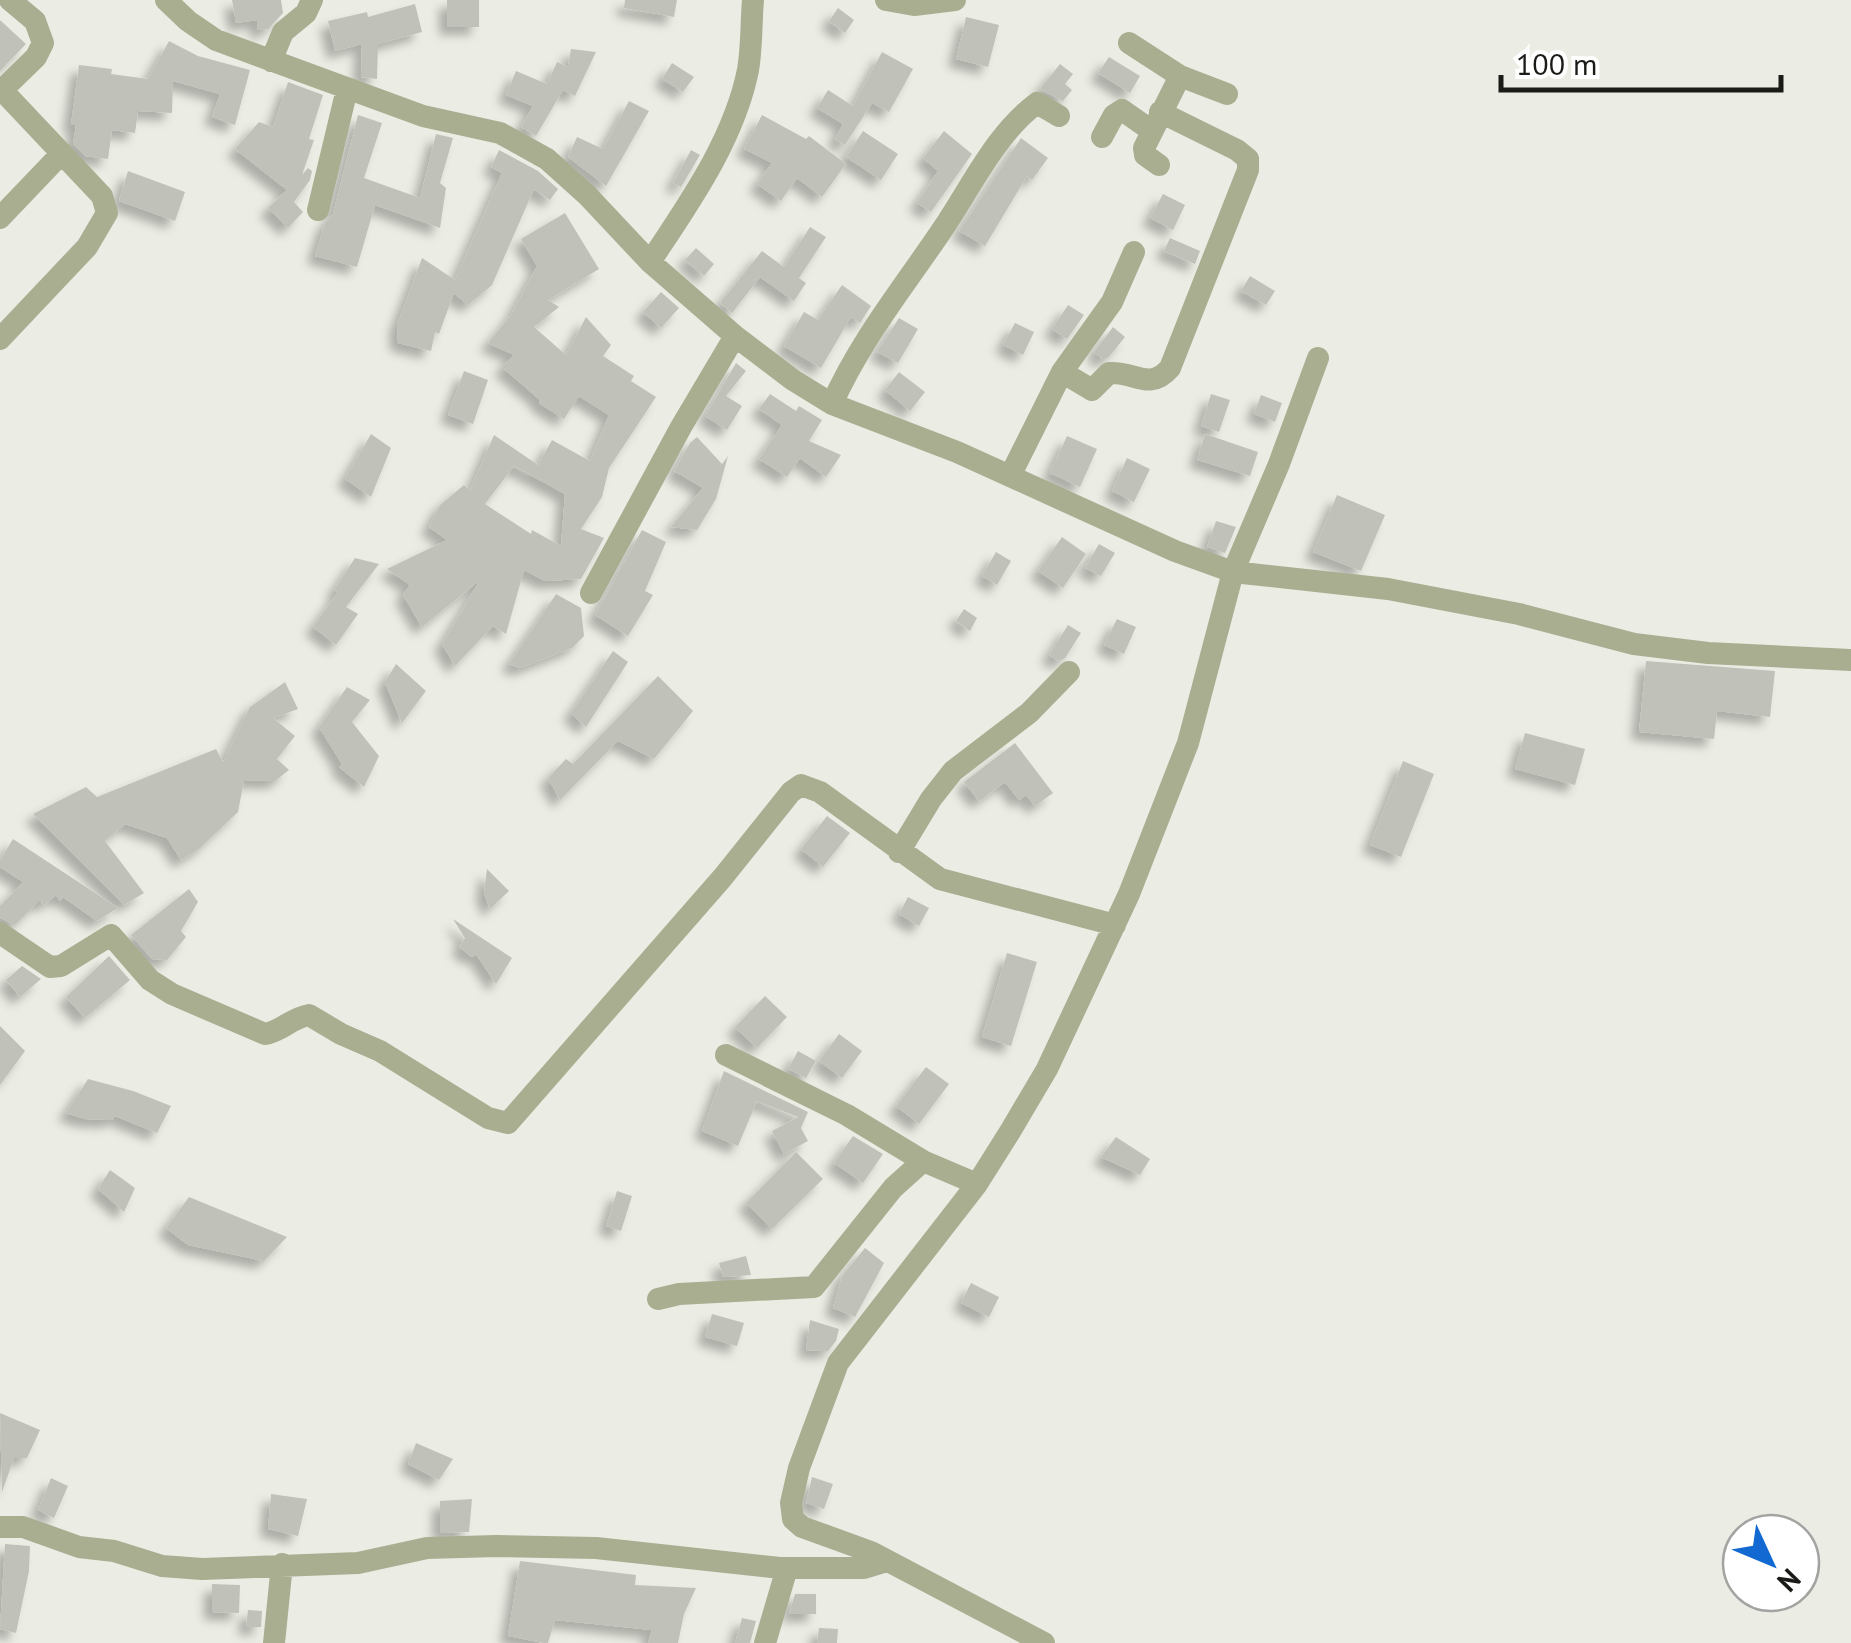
<svg xmlns="http://www.w3.org/2000/svg" width="1851" height="1643" font-family="'PT Sans',sans-serif">
<style>
.building{fill:#c0c2b9;fill-rule:evenodd;filter:url(#shadow)}
.lines{fill:none;stroke-linecap:round;stroke-linejoin:round}
.street{stroke:#a9ae91;stroke-width:22}
</style>
<defs>
<filter id="shadow"><feDropShadow dx="-8" dy="8" stdDeviation="5" flood-color="#0004"/></filter>
</defs>
<rect width="100%" height="100%" fill="#ebede4"/>
<path class="building" d="M232 0H281L283 13 268 29 258 30 257 20 236 23Z
M447 0H479V27H447Z
M625 0H677L674 17 624 8Z
M415 4 422 32 378 44 377 79 361 77 362 44 335 51 328 21 367 12 368 17Z
M838 8 854 20 845 33 829 21Z
M966 17 999 25 988 67 956 59Z
M0 20 26 44 0 71Z
M169 41 198 56 250 70 235 125 212 117 220 94 173 81 172 113 138 111 135 133 112 130 108 159 85 156 73 144 76 125H71L79 65 112 69 111 74 148 79Z
M571 49 596 52 575 96 563 90 536 136 521 127 533 106 506 95 516 71 547 84 557 62 568 67Z
M882 52 913 69 889 112 872 103 845 145 835 139 843 124 817 108 828 90 853 106Z
M1109 57 1140 76 1130 93 1098 73Z
M672 63 694 77 683 92 662 79Z
M1060 64 1073 74 1065 84 1072 90 1063 101 1040 89Z
M288 82 323 95 309 139 314 140 302 175 308 168 312 171 310 180 294 202 303 212 288 228 268 208 287 190 235 149 259 122 273 127Z
M629 101 649 111 606 186 568 157 577 137 603 149Z
M358 115 382 123 364 178 420 198 436 134 453 138 440 183 446 188 440 228 375 205 357 267 315 256 325 223 333 214Z
M762 115 806 139 809 136 846 164 822 197 797 178 781 201 757 184 772 163 744 149Z
M863 131 898 154 881 180 846 157Z
M944 131 972 154 931 212 917 203 938 171 923 158Z
M1021 138 1048 158 1032 180 1027 176 985 246 959 231Z
M499 150 538 171 558 189 550 200 534 189 492 285 468 305 454 293 439 334 435 332 431 351 398 343 397 325 422 258 455 280 502 173 491 167Z
M691 150 700 155 681 187 673 183Z
M128 171 185 192 175 221 119 201Z
M1163 194 1185 205 1173 230 1150 218Z
M565 213 599 269 548 300 559 307 534 327 566 355 586 317 611 345 603 356 634 376 631 381 656 397 609 468 602 497 581 529 604 538 581 579 545 581 524 570 506 634 493 626 455 666 442 644 480 580 422 627 403 595 410 585 387 569 447 540 429 527 440 505 464 485 470 490 494 435 538 465 552 440 590 461 609 415 579 396 564 419 539 403 540 400 502 367 514 355 488 343 511 315 537 266 521 239ZM514 466 565 494 561 546 532 530 531 534 485 504Z
M810 227 826 237 799 278 806 283 794 301 760 277 732 313 720 303 762 251 784 267Z
M1170 238 1200 251 1195 264 1164 251Z
M696 248 714 264 704 276 685 260Z
M1250 276 1275 291 1266 305 1241 291Z
M842 285 871 306 860 323 851 317 821 368 784 346 804 312 818 320Z
M661 292 679 308 661 328 643 312Z
M1068 305 1084 315 1067 339 1052 329Z
M899 318 918 329 898 363 877 352Z
M1015 323 1034 332 1023 355 1003 345Z
M1113 327 1125 337 1108 358 1103 359 1094 352Z
M736 363 746 371 726 396 742 406 727 430 705 416Z
M464 371 488 380 473 424 448 415Z
M899 372 925 392 910 411 885 390Z
M770 394 796 411 799 406 822 420 809 441 841 455 826 477 800 458 787 477 759 459 782 425 759 409Z
M1211 394 1230 400 1219 432 1201 426Z
M1261 395 1282 403 1275 422 1254 414Z
M371 434 391 448 371 497 345 479Z
M1205 434 1258 452 1250 476 1197 460Z
M1067 436 1097 449 1080 487 1050 473Z
M697 437 722 464 728 456 716 499 697 530 671 527 703 488 674 471 690 443Z
M1127 458 1150 469 1134 502 1112 491Z
M1337 495 1385 515 1361 571 1313 552Z
M1216 521 1236 527 1225 553 1207 547Z
M642 530 666 542 645 591 653 595 628 636 595 615Z
M1062 537 1086 554 1063 588 1038 571Z
M1099 544 1115 553 1101 576 1085 568Z
M996 552 1011 561 997 585 982 576Z
M355 558 379 564 346 607 358 614 336 645 313 627 338 592 334 590Z
M556 594 581 608 584 636 572 648 520 668 509 664Z
M964 609 977 618 970 631 956 621Z
M1117 619 1136 627 1124 654 1104 645Z
M1068 625 1081 633 1065 658 1059 661 1049 655Z
M613 651 628 662 586 727 571 713Z
M1646 661 1775 671 1770 717 1717 711 1714 739 1639 732Z
M396 664 426 691 402 723 385 682Z
M658 676 693 711 654 759 618 741 560 800 548 778 566 759 573 764Z
M285 682 298 709 273 718 295 736 277 759 289 770 275 781 244 780 238 812 199 849 181 860 167 838 125 824 105 841 144 893 124 905 33 814 86 787 97 797 216 749 223 762 250 707Z
M347 687 370 700 352 722 379 756 364 787 339 767 342 764 319 727Z
M1525 733 1585 749 1575 785 1515 769Z
M1015 743 1053 793 1035 806 1026 795 1019 800 1005 782 979 801 964 782Z
M1403 761 1434 774 1401 857 1370 845Z
M827 816 850 833 823 867 801 849Z
M13 839 118 908 97 921 63 897 60 901 56 895 44 905 40 900 15 925 0 918V906L23 882 0 867V860Z
M487 869 509 891 490 909 484 893Z
M189 889 198 902 181 931 186 937 167 960 152 959 131 935Z
M908 897 929 908 919 926 899 914Z
M453 919 512 958 496 984 476 954 472 957 459 947 465 938Z
M1007 953 1037 962 1011 1046 982 1037Z
M109 956 130 980 85 1018 66 997Z
M22 966 41 979 20 997 6 980Z
M765 996 787 1017 757 1048 735 1027Z
M0 1026 25 1051 0 1085Z
M839 1034 862 1051 842 1078 819 1061Z
M798 1051 816 1061 806 1078 788 1069Z
M926 1067 949 1084 919 1124 896 1106Z
M724 1071 808 1112 801 1128 808 1141 784 1154 772 1131 798 1117 757 1101 738 1146 702 1131Z
M88 1079 133 1091 171 1106 157 1133 115 1116 112 1120 85 1119 66 1113Z
M853 1136 883 1154 863 1183 834 1163Z
M1116 1137 1150 1159 1140 1175 1101 1157Z
M796 1152 823 1179 772 1229 746 1203Z
M110 1170 135 1188 124 1212 98 1189Z
M617 1191 632 1196 621 1231 606 1226Z
M189 1197 287 1237 264 1261 188 1245 166 1228Z
M865 1248 884 1263 855 1317 833 1308 842 1276Z
M746 1256 751 1275 723 1277 719 1263Z
M971 1283 999 1297 989 1317 961 1303Z
M712 1314 744 1323 737 1346 705 1337Z
M810 1320 839 1329 836 1341 828 1351 806 1350Z
M0 1413 40 1430 27 1458H14L2 1492Z
M416 1443 453 1459 439 1480 408 1464Z
M812 1477 833 1484 824 1509 806 1503Z
M51 1478 68 1486 54 1518 38 1510Z
M271 1494 307 1499 298 1536 268 1529Z
M472 1499 469 1532 440 1533V1501Z
M5 1544 30 1546 29 1571 16 1633 0 1629Z
M520 1561 636 1575 635 1585 696 1588 684 1614 678 1643H648L652 1630 555 1620 548 1643H544L508 1636Z
M212 1584 240 1585 239 1613 212 1612Z
M795 1594H816V1614H789Z
M248 1610 262 1611 261 1627H246Z
M742 1618 756 1621 750 1643H735Z
M819 1628 838 1629 837 1643H817Z"/>
<g class="lines">
<path class="street" d="M166 0 188 21 216 40 423 116 500 133 547 159 587 195 650 262 735 336 793 380 832 404 957 452 1175 551 1233 572 1388 589 1519 614 1634 644 1708 653 1851 660
M886 0 914 5 955 0
M1129 43 1180 76 1227 94
M271 61 283 32 306 13 312 0
M0 92 36 57 43 43 35 21 10 0
M1102 137 1114 115 1122 110 1152 131
M1159 165 1145 155 1144 148 1180 76
M318 210 347 89
M0 218 62 153
M650 262C689 203 734 140 748 70 752 47 751 23 753 0
M0 339 87 247 107 213 102 196 2 90
M1062 372 1092 390 1109 373C1135 371 1149 392 1170 368L1248 170V159L1237 150 1160 112
M832 404C860 341 902 289 940 233 970 190 994 135 1037 103L1059 116
M1010 476 1062 372 1112 302 1134 252
M591 593 681 427 735 336
M899 852 931 799 953 771 1029 713 1069 672
M0 933 50 967 61 966 111 935 150 980 172 994 265 1034C282 1031 291 1018 309 1015L341 1034 380 1051 488 1118 508 1123 723 877 791 792 801 785 820 792 940 879 1115 925
M726 1055 847 1115 923 1161 977 1184
M658 1299 679 1294 814 1287 893 1188 923 1161
M0 1527H23L79 1547 114 1551 162 1566 202 1569 358 1563 427 1548 496 1546 596 1548 780 1568H864L887 1561
M274 1643 282 1564
M765 1643 787 1568
M1044 1643 871 1552 802 1527 793 1519 791 1503 799 1468 838 1363 977 1184 1011 1130 1047 1069 1129 894 1188 743 1233 572 1279 464 1318 358"/>
</g>
<g transform="translate(1771 1563) rotate(134)"><circle r="48" fill="#ffffff" stroke="#a3a3a2" stroke-width="2.5"/>
<path d="M0-8L18 38L0 25L-18 38Z" fill="#1269d2"/>
<text y="-15" font-size="28" font-weight="bold" text-anchor="middle" fill="#1a1a17">N</text>
</g>
<path d="M1501 75v15h280v-15" fill="none" stroke="#1a1a17" stroke-width="5"/>
<text x="1516" y="75" font-size="30" fill="#1a1a17" stroke="#ffffff" stroke-width="8" paint-order="stroke">100 m</text>
</svg>
